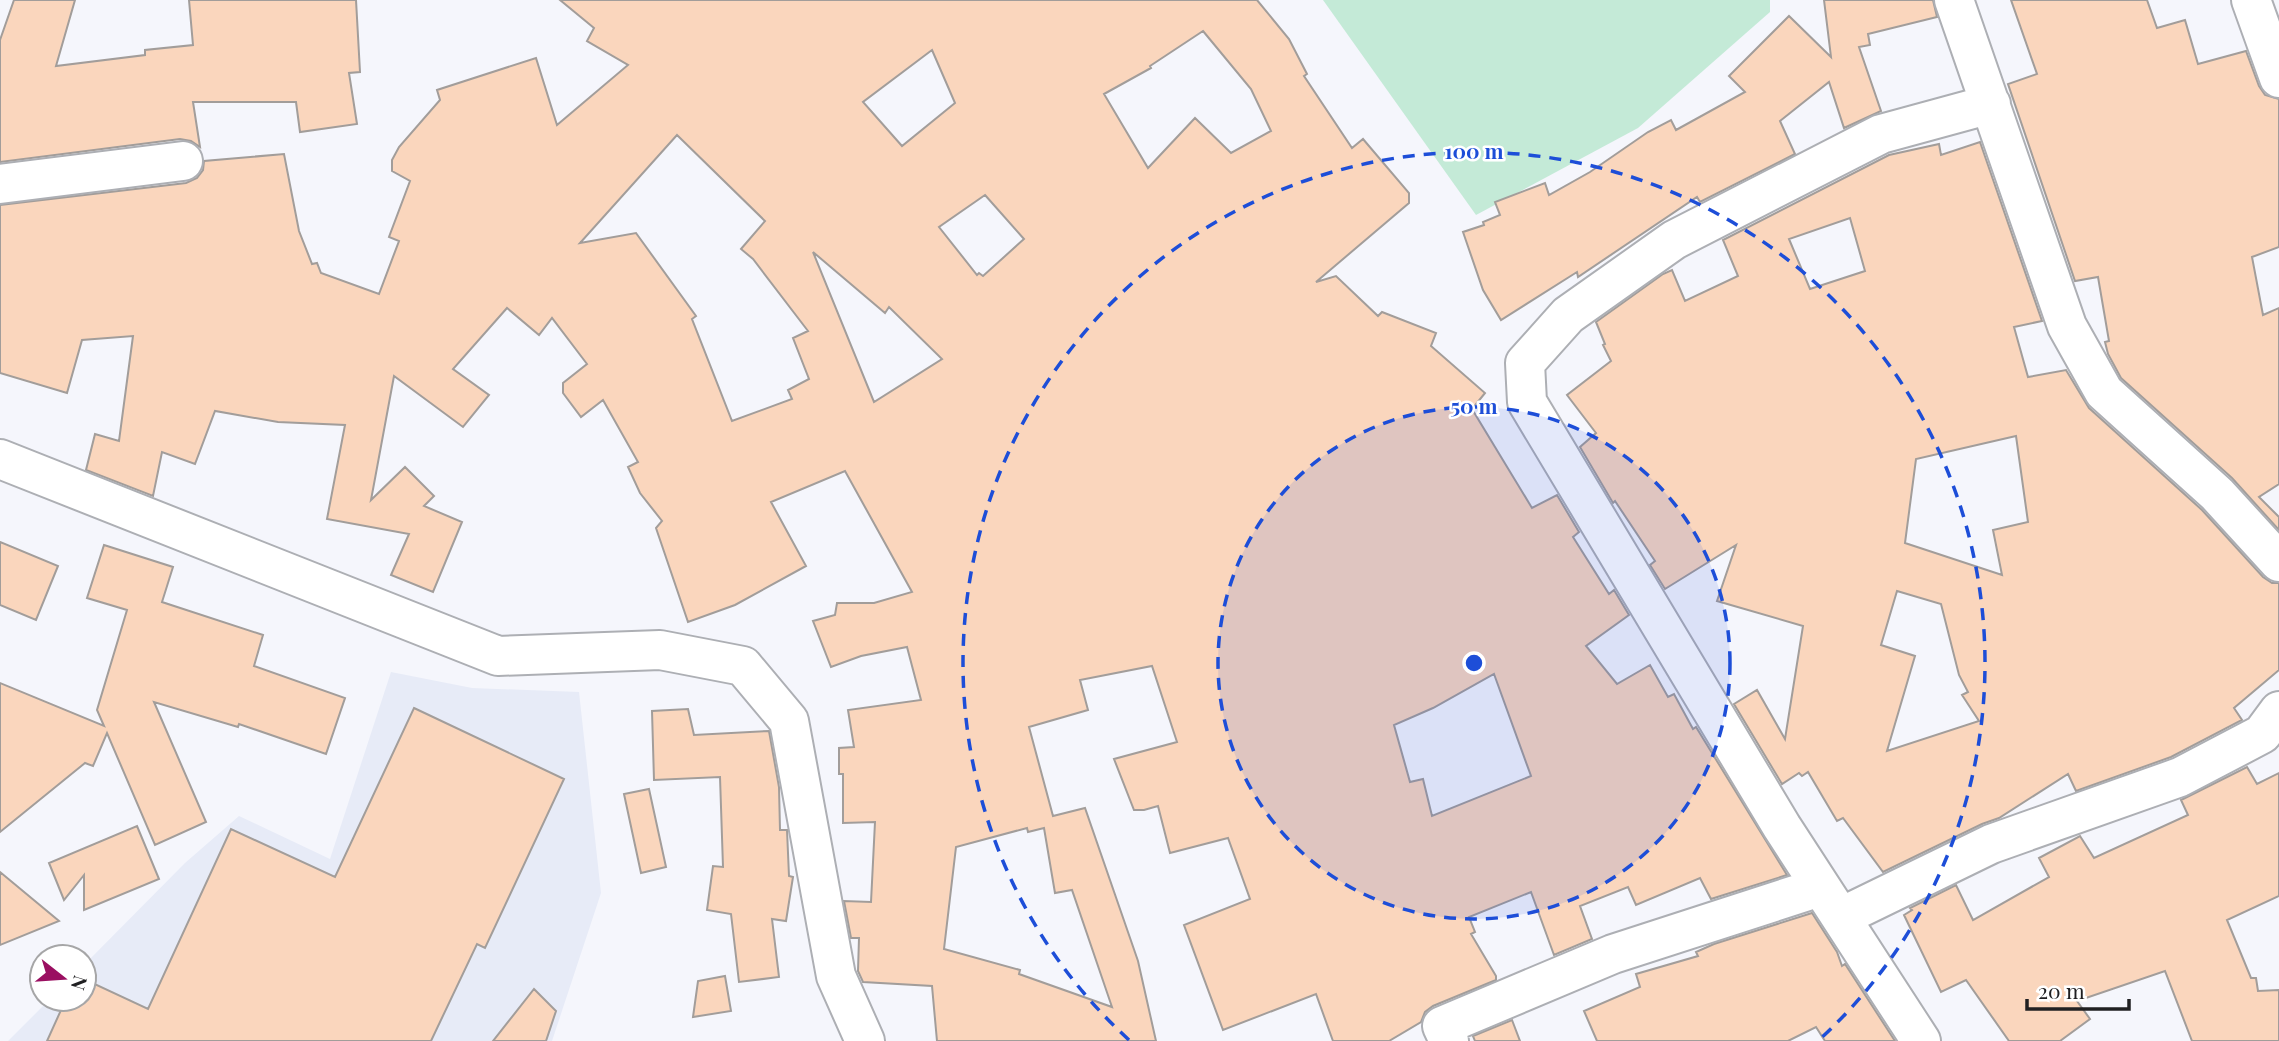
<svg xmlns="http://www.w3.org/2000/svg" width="2279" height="1041" font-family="'Playfair Display',serif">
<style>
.built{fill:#e7ebf7}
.green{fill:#c4ead7}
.building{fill:#fad6bd;stroke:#a29d9a;stroke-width:2;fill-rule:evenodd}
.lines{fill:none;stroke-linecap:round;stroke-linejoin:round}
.minor-casing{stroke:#adafb4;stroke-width:42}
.minor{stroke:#fff;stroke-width:38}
.ring{fill:none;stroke:#1d4ed8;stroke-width:3.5;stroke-dasharray:12 9}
.centre{fill:#1d4ed8;stroke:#fff;stroke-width:3.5}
.ring-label{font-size:21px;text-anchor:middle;font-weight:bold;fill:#1d4ed8;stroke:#fff;stroke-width:5;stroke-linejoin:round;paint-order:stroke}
</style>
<rect width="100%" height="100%" fill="#f5f6fc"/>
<path class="built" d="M391 672 472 688 579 692 601 893 552 1041H8L50 999H84V965L185 863 239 816 330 859Z"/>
<path class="green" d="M1323 0H1770V12L1638 128 1476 215Z"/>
<path class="building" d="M14 0H75L56 66 145 55V50L193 45 189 0H356L360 72 349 73 357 124 300 132 296 102H193L200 147 191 141 180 139 0 162V40Z
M560 0H1257L1289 39 1307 74 1304 76 1352 148 1363 139 1409 193V203L1316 282 1336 276 1378 316 1382 312 1436 333 1431 346 1485 393 1472 409 1532 508 1557 495 1579 532 1573 537 1609 594 1614 590 1629 615 1586 646 1617 684 1650 665 1668 697 1674 694 1693 729 1696 727 1787 875 1711 899 1700 878 1636 905 1628 887 1580 906 1592 939 1554 955 1531 892 1469 917 1475 932 1471 934 1496 976V980L1433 1006 1425 1012 1421 1022 1389 1041H1333L1316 994 1223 1030 1184 925 1250 899 1228 838 1170 853 1158 806 1144 810H1134L1114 759 1177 742 1152 666 1080 680 1088 710 1029 727 1053 816 1085 808 1138 961 1156 1041H937L932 986 863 982 858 971 859 938H851L844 901 871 902 875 822 843 823V774H839V748L854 747 848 710 921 700 907 647 861 656 831 667 813 621 835 615 837 603H874L912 592 845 471 771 502 806 566 735 605 688 622 656 528 662 521 640 493 628 467 638 462 603 400 581 417 563 393V383L587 364 552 318 539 335 507 308 453 369 489 395 463 427 394 376 371 500 405 467 434 496 424 506 462 522 433 592 391 575 409 534 327 519 345 425 278 422 215 411 195 464 162 452 153 496 86 470 95 434 119 441 133 336 82 340 67 393 0 373V205L186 183 197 178 203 170 204 161 284 154 299 231 312 264 317 263 321 273 379 294 399 241 389 237 410 181 392 171V160L399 147 440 100 437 90 536 58 557 125 628 65 587 41 594 28ZM1203 31 1251 89 1271 131 1231 153 1195 118 1148 168 1104 94 1151 68 1150 66ZM932 50 955 103 902 146 863 102ZM677 135 765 221 741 249 753 259 808 331 793 338 809 379 788 390 792 399 732 421 692 319 696 316 636 233 580 243ZM985 195 1024 239 983 276 979 273 977 275 939 227ZM813 252 885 313 889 307 942 359 874 402ZM1494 674 1531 776 1432 816 1423 779 1410 782 1394 725 1433 708ZM1027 828 1028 832 1044 828 1055 893 1072 890 1112 1007 1019 974 1020 970 944 949 956 847Z
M1824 0H1933L1937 17 1868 34 1870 45 1859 47 1881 111 1844 128 1829 82 1780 121 1795 154 1700 202 1697 197 1578 277 1577 272 1501 320 1483 290 1463 232 1484 225 1483 222 1500 215 1495 202 1545 183 1549 195 1590 172 1648 132 1671 120 1676 130 1745 92 1729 76 1789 16 1831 57Z
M2011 0H2147L2157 28 2185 20 2198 64 2246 51 2259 86 2265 95 2279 99V247L2252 257 2263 315 2279 308V484L2259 497 2279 517V530L2232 478 2121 378 2108 354 2105 342 2109 341 2098 277 2075 281 2008 84 2037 74Z
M1980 142 2042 321 2014 327 2028 377 2066 370 2089 408 2202 510 2263 577 2272 583H2279V670L2234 708 2242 720 2171 757 2076 791 2068 774 1999 818 1982 824 1883 872 1843 818 1837 821 1808 772 1802 776 1799 773 1782 784 1734 704 1757 690 1785 739 1803 626 1717 601 1736 545 1665 589 1650 565 1655 561 1615 501 1613 503 1580 447 1596 433 1567 395 1611 361 1603 345 1605 344 1596 322 1663 274 1672 270 1685 301 1738 276 1723 240 1889 155 1939 144 1941 155ZM1850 218 1865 271 1810 289 1789 239ZM2016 436 2028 522 1993 530 2002 575 1905 543 1916 459ZM1897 591 1941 604 1959 675 1968 692 1962 695 1979 721 1887 751 1915 656 1881 645Z
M0 542 58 566 36 620 0 605Z
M104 545 173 567 162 602 263 635 254 666 345 698 326 754 239 724 238 727 154 702 206 822 155 845 107 733 93 766 85 763 0 832V683L104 726 97 710 127 610 87 598Z
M414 708 564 779 485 948 477 944 431 1041H47L66 999H84V979L148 1009 231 829 335 877Z
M688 709 694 735 769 731 779 787 780 830H787L789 876 793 877 786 921 772 919 779 977 739 982 731 914 707 910 713 866 723 867 720 777 654 780 652 711Z
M2247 767 2257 784 2279 773V896L2227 920 2251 978H2256L2258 991 2279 990V1041H2192L2165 971 2077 1001 2090 1019 2060 1041H2009L1966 980 1941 992 1904 915 1912 910 1910 908 1956 885 1973 920 2049 877 2039 858 2080 836 2094 858 2188 815 2181 800Z
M649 789 666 867 641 873 624 794Z
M137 826 159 879 84 910V875L64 900 49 863Z
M0 872 59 921 0 945Z
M1812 913 1837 952 1842 966 1845 964 1895 1041H1825L1816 1027 1788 1041H1597L1584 1011 1640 987 1636 974 1698 956 1696 952 1714 944Z
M725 976 731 1011 693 1017 698 981Z
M534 989 556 1011 546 1041H493Z
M1512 1020 1520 1041H1475L1473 1036Z"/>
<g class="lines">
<g class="minor-casing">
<path id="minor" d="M1954 0 2067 326 2104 392 2217 494 2279 562
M2251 0 2279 78
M0 184 183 161
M0 459 498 656 660 650 743 666 789 721 836 976 865 1041
M1841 917 1991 844 2180 777 2262 734 2279 711
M1449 1041 1442 1026 1613 954 1820 887
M1921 1041 1782 827 1527 402 1525 363 1568 315 1674 240 1881 134 1991 104"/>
</g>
<use href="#minor" class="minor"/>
</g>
<circle cx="1474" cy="663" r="256" fill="#1d4ed8" fill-opacity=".12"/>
<g class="ring">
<circle cx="1474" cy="663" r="256"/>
<path d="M1129 1040A511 511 0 1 1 1819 1040"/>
</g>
<circle cx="1474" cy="663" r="10" class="centre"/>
<g class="ring-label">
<text x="1474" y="159">100 m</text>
<text x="1474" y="414">50 m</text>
</g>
<g transform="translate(63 978) rotate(107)"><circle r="33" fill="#ffffff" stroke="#a6a6a7" stroke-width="2"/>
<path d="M0-5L12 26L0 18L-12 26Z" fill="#9a0f61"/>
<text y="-10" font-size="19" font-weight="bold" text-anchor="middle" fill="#202022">N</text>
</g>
<path d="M2027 999v10h102v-10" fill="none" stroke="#202022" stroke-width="3.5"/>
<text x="2038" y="999" font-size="21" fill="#202022" stroke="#ffffff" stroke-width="5" paint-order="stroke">20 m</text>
</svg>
